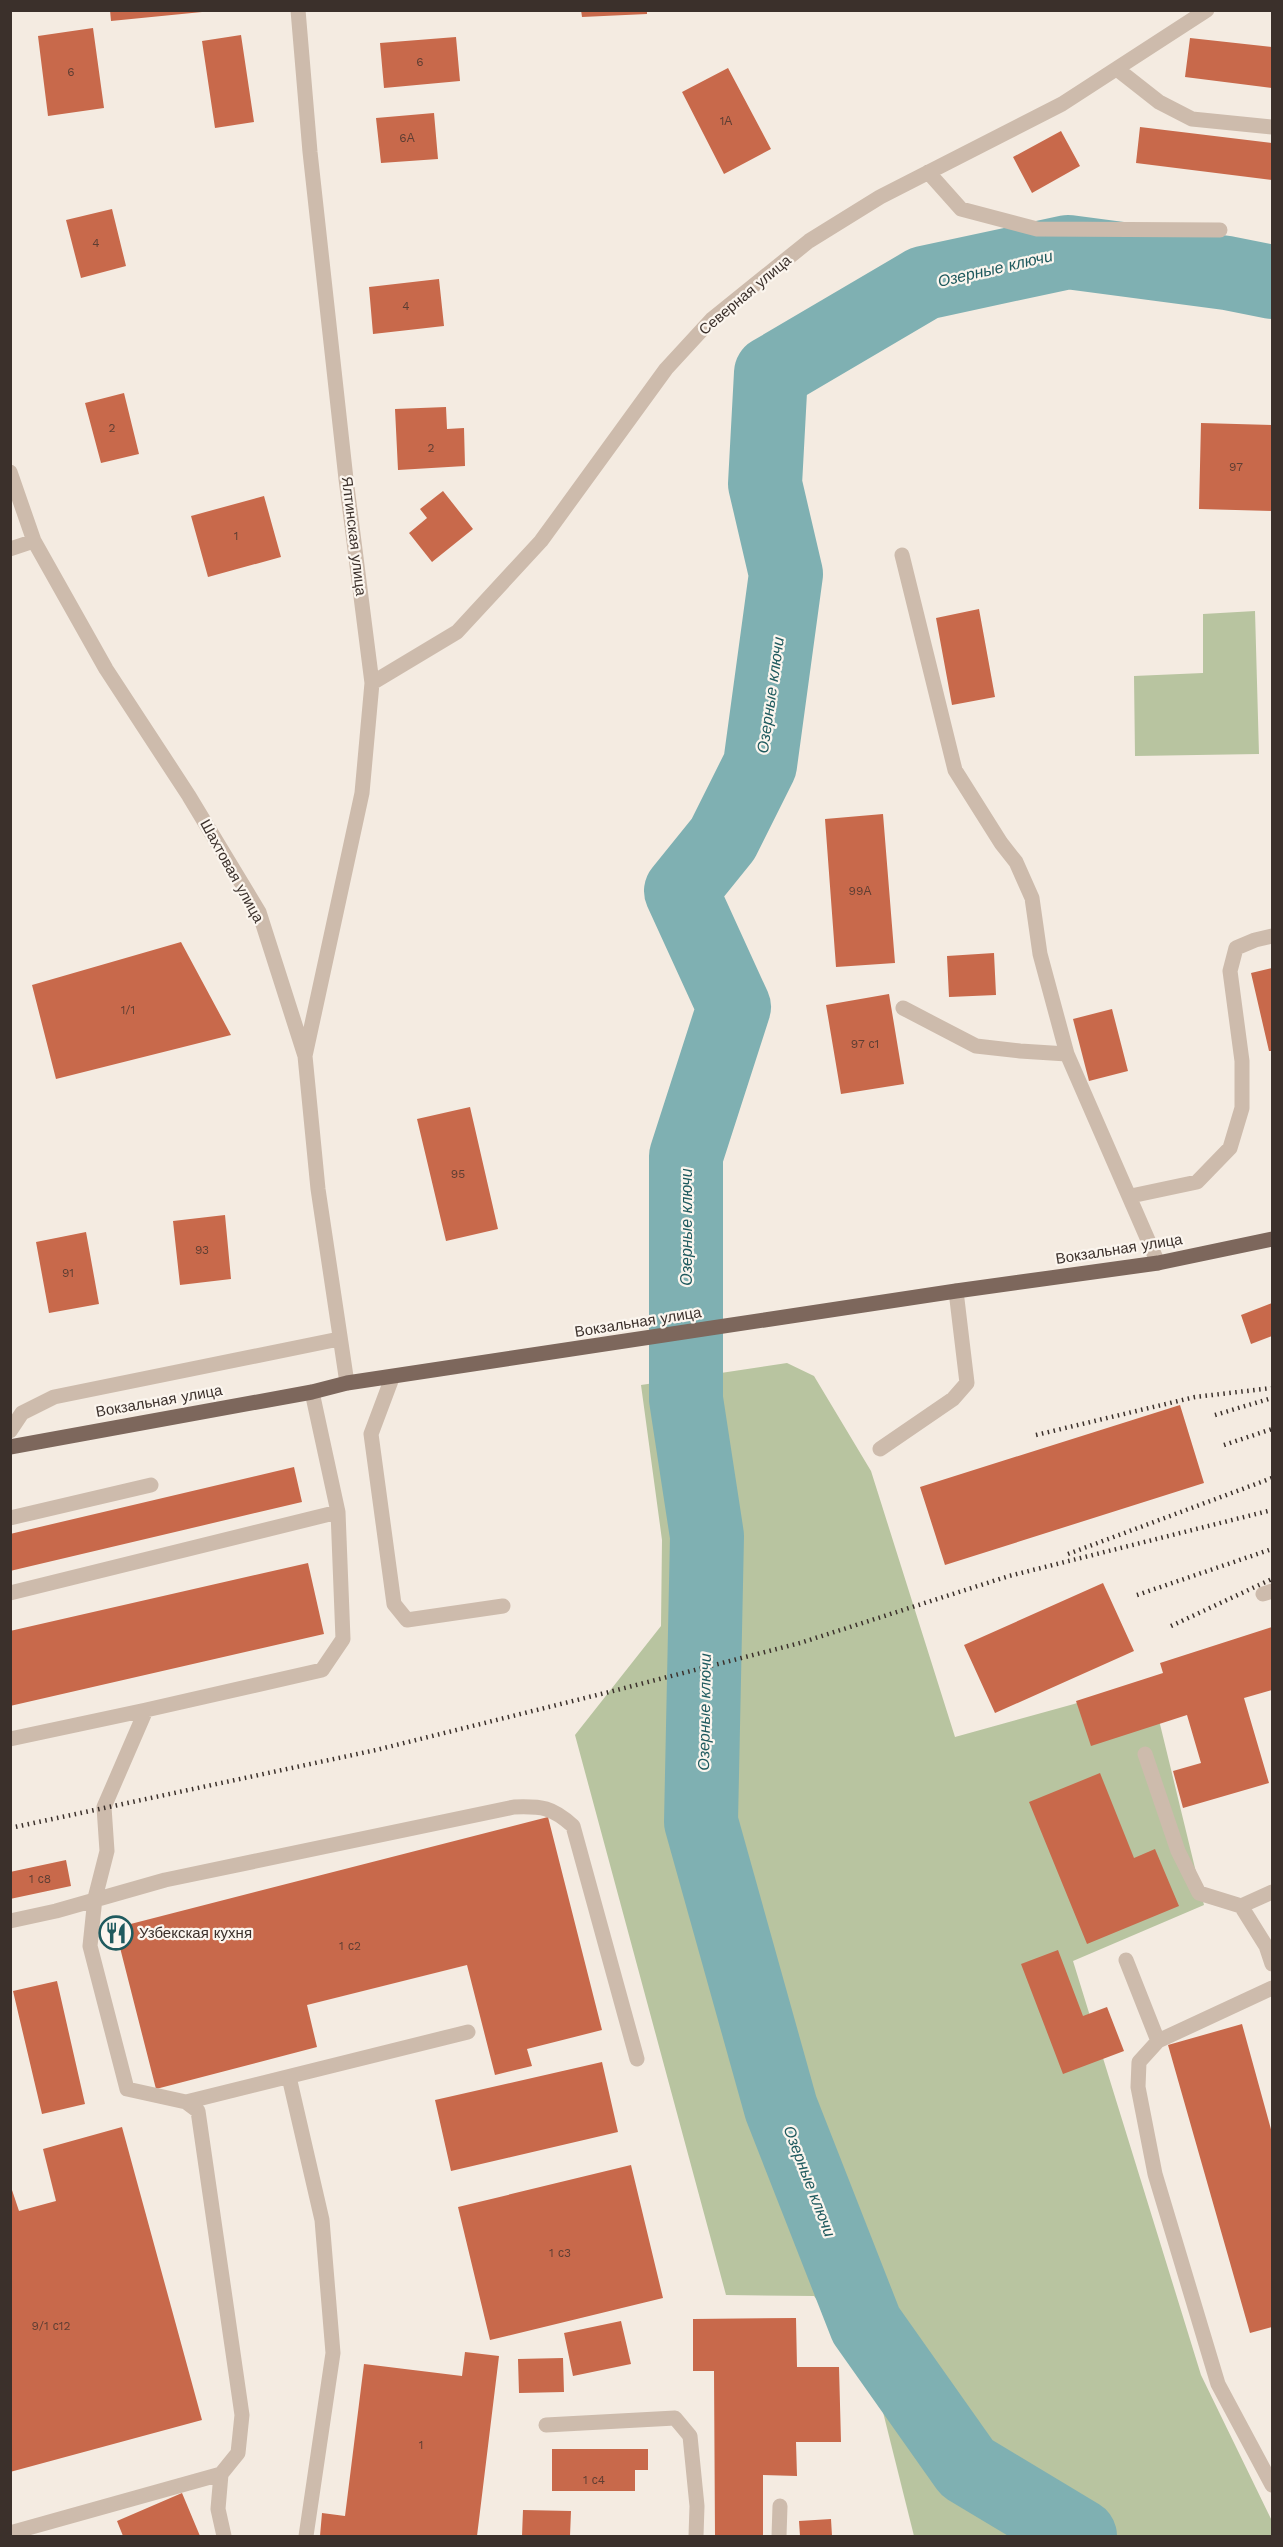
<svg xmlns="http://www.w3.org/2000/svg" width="1283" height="2547" font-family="'Work Sans',sans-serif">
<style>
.green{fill:#b8c4a0}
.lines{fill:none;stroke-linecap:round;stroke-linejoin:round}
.river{stroke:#7fb0b2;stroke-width:74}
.building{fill:#c8694b}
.minor{stroke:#cdbbac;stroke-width:15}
.major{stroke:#7d675c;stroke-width:15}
.rail{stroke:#3b302b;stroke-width:4.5;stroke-dasharray:1.5 4.5;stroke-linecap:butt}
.labels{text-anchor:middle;stroke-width:4.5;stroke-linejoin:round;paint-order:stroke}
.number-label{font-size:12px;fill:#5e3e33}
.street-label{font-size:15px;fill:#3b302b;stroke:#fbf5ee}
.poi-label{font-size:15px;fill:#3b302b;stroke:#fbf5ee;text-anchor:start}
.water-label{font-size:16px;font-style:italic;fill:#1f5a5e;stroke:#fbf5ee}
</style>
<rect width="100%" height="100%" fill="#f4ebe1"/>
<path class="green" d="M1255 611 1259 754 1135 756 1134 676 1203 673V614Z
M787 1363 814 1376 871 1471 955 1737 1074 1704 1149 1679 1204 1905 1073 1961 1201 2375 1272 2521V2536H914L875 2380 814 2296 726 2295 575 1735 661 1626 662 1540 641 1385Z"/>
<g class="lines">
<path class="river" d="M1080 2536 967 2468 866 2325 781 2108 701 1822 707 1536 686 1399V1156L734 1007 681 891 723 839 760 765 786 574 765 484 771 373 924 283 1068 252 1227 273 1272 282"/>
</g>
<path class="building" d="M110 10H202V12L111 21Z
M581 10H647V14L582 17Z
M93 28 104 108 48 116 38 36Z
M241 35 254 122 215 128 202 41Z
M456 37 460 81 384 88 380 43Z
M1190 38 1272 47V88L1185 77Z
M728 68 771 149 724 174 682 92Z
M434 113 438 159 381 163 376 118Z
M1140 127 1272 143V180L1136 163Z
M1061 131 1080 166 1032 193 1013 157Z
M112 209 126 266 81 278 66 220Z
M439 279 444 326 373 334 369 287Z
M124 393 139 454 101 463 85 403Z
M446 407 447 429 464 428 465 466 398 470 395 409Z
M1201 423 1272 425V511L1199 509Z
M443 491 473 529 432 562 409 533 427 518 420 509Z
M264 496 281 557 208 577 191 516Z
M979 609 995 697 952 705 936 618Z
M883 814 895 963 836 967 825 819Z
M181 942 231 1035 56 1079 32 985Z
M994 953 996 995 949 997 947 956Z
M1272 968V1051H1269L1251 973Z
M889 994 904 1084 841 1094 826 1005Z
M1112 1009 1128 1071 1089 1081 1073 1019Z
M470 1107 498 1229 446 1241 417 1119Z
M225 1215 231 1279 180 1285 173 1221Z
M86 1232 99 1304 49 1313 36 1242Z
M1272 1303V1336L1251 1344 1241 1315Z
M1180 1405 1204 1483 945 1565 920 1487Z
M294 1467 302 1502 10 1571V1534Z
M308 1563 324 1634 10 1706V1631Z
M1103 1583 1134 1651 995 1713 964 1645Z
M1272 1627V1690L1244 1698 1269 1783 1183 1808 1173 1771 1201 1763 1187 1715 1091 1746 1076 1701 1163 1673 1160 1663Z
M1100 1773 1134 1858 1155 1849 1179 1906 1087 1944 1029 1802Z
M548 1817 602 2030 527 2049 532 2066 495 2075 467 1965 307 2005 317 2047 156 2089 115 1928Z
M66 1860 71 1886 10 1899V1872Z
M1058 1950 1083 2016 1107 2007 1124 2051 1063 2074 1021 1964Z
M57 1981 85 2104 42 2114 13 1991Z
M1242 2024 1272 2133V2327L1250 2333 1168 2045Z
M602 2062 618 2132 451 2171 435 2100Z
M122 2127 202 2420 10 2472V2184L19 2211 56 2201 43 2149Z
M631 2165 663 2298 490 2340 458 2207Z
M796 2318 797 2367H839L841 2442H796L797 2476 763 2475V2536H715L714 2371H693V2319Z
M621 2321 631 2364 573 2376 564 2333Z
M465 2352 499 2356 477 2536H320L322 2513 345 2516 364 2364 462 2376Z
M563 2358 564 2392 519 2393 518 2359Z
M552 2449H648V2470H635V2491H552Z
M182 2493 200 2536H123L117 2521Z
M523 2510 571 2511 570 2536H522Z
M831 2519 832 2536H800L799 2521Z"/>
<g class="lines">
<path class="minor" d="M298 10 310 152 346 479 372 683 362 793 305 1056
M1117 69 1159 102 1192 119 1272 127
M928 172 961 209 1037 229 1220 230
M10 472 34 541 106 669 189 796 259 912 305 1056 318 1189 347 1383
M10 549 34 541
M902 555 955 770 1001 843 1016 862 1032 898 1040 954 1067 1054 1158 1263
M372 683 457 632 541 541 666 369 712 319 809 241 880 197 1062 104 1207 10
M903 1008 976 1046 1020 1051 1067 1054
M1131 1196 1197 1182 1230 1148 1242 1108V1061L1230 971 1236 948 1255 940 1272 936
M392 1378 371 1434 394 1604 407 1620 503 1606
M10 1431 22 1413 54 1397 339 1339
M880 1449 953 1399 967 1383 956 1291
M10 1518 151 1485
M10 1593 338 1512
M1263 1594 1272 1591
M10 1739 146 1710
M1145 1754 1178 1851 1199 1893 1241 1906 1266 1946 1272 1964
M1241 1906 1272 1892
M10 1921 56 1911 165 1880 514 1807C542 1806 552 1807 573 1826L637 2059
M1126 1960 1158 2041
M1272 1988 1158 2041 1139 2062 1138 2087 1155 2174 1218 2384 1272 2485
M289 2077 322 2220 333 2353 306 2536
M186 2102 468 2032
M546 2425 675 2418 690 2436 697 2506 696 2536
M221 2474 218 2509 224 2536
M10 2533 221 2474 238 2453 242 2415 198 2111 186 2102 127 2089 90 1946 95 1898 107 1851 104 1807 146 1710 322 1670 343 1639 338 1512 312 1392
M779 2536 780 2506"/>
<path class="major" d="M10 1447 312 1392 347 1383 956 1291 1158 1263 1272 1239"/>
<path class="rail" d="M1215 1415 1272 1398
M1036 1435 1195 1397 1272 1388
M1224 1445 1272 1429
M1068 1554 1272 1478
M1137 1595 1272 1549
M1171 1626 1272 1579
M10 1828 376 1750 609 1692 800 1643 1009 1576 1272 1510"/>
</g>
<defs>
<g id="restaurant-ring" transform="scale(1.725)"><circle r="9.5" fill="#fbf5ee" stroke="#1f5a5e" stroke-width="1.5"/><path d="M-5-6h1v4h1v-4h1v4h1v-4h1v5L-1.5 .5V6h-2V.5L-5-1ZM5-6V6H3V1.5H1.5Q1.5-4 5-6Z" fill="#1f5a5e"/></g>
</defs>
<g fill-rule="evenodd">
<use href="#restaurant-ring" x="116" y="1933"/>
</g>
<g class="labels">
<g class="number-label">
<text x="420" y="66">6</text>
<text x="71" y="76">6</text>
<text x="726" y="125">1А</text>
<text x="407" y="142">6А</text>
<text x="96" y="247">4</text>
<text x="406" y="310">4</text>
<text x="112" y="432">2</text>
<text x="431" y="452">2</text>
<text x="1236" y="471">97</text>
<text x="236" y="540">1</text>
<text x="860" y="895">99А</text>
<text x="128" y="1014">1/1</text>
<text x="865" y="1048">97 с1</text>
<text x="458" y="1178">95</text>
<text x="202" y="1254">93</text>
<text x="68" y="1277">91</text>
<text x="40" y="1883">1 с8</text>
<text x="350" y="1950">1 с2</text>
<text x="560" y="2257">1 с3</text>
<text x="51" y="2330">9/1 с12</text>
<text x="421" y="2449">1</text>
<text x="594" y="2484">1 с4</text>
</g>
<g class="street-label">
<text transform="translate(745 295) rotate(-40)" y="5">Северная улица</text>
<text transform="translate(354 536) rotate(83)" y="5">Ялтинская улица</text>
<text transform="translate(232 871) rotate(61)" y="5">Шахтовая улица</text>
<text transform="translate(1119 1249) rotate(-9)" y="5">Вокзальная улица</text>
<text transform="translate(638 1322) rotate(-9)" y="5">Вокзальная улица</text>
<text transform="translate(159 1401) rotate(-10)" y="5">Вокзальная улица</text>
</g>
<g class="poi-label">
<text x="139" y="1938">Узбекская кухня</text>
</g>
<g class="water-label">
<text transform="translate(995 268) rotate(-13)" y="6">Озерные ключи</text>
<text transform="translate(770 695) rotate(-82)" y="6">Озерные ключи</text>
<text transform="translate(686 1227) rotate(-90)" y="6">Озерные ключи</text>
<text transform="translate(704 1712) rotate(-89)" y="6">Озерные ключи</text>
<text transform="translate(810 2181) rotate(69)" y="6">Озерные ключи</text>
</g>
</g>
<rect width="1283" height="2547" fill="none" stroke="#3b302b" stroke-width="24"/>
</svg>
